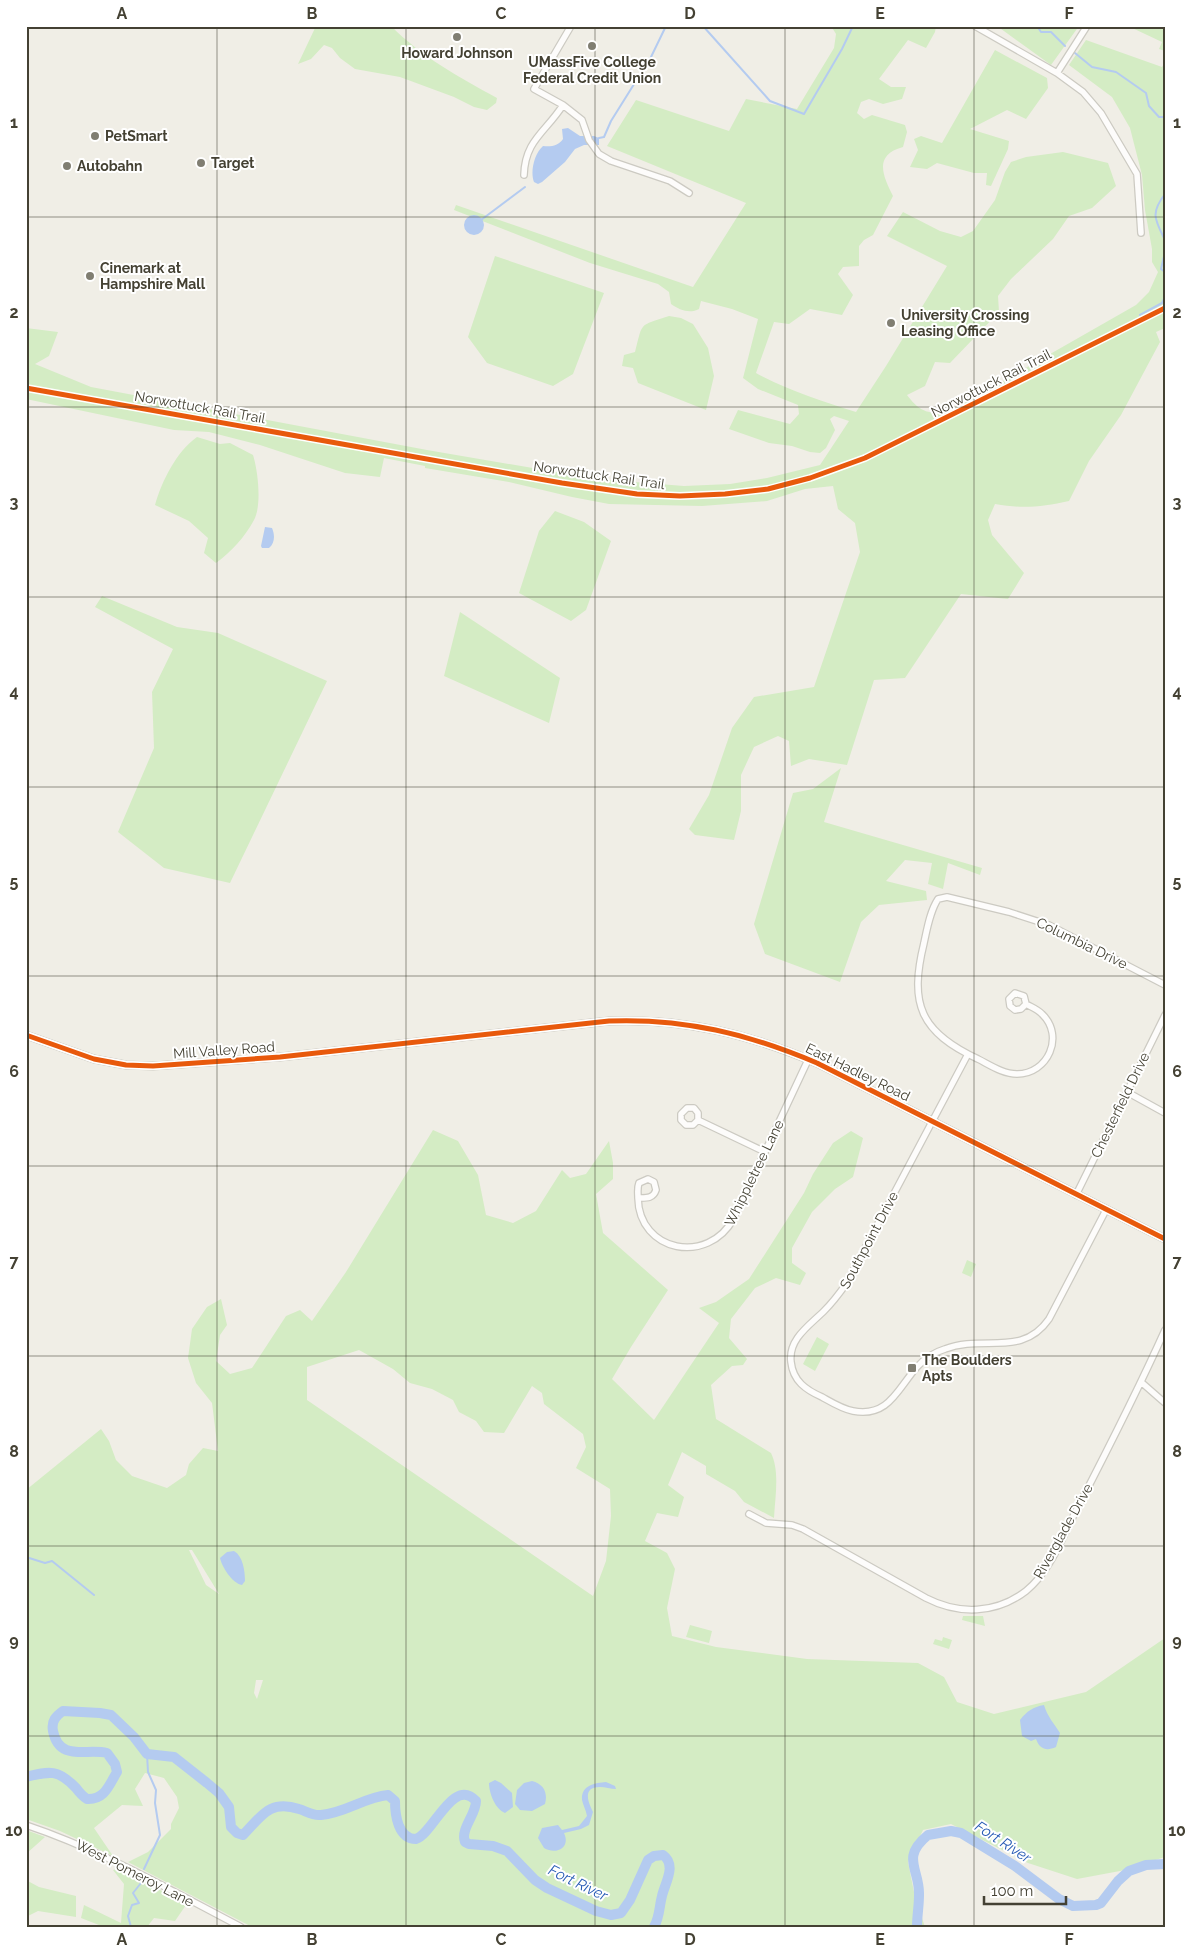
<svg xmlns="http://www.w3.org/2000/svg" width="1191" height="1953" font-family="Raleway,sans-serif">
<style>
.green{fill:#d4ecc4;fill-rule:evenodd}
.water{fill:#b4cbf0}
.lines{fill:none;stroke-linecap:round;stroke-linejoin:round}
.stream{stroke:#b4cbf0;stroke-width:2}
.river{stroke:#b4cbf0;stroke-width:10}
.minor-casing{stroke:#cccac2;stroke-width:8}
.tertiary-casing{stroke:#cccac2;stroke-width:9}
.minor{stroke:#fdfcfb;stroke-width:5.5}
.tertiary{stroke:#fdfcfb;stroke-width:8}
.cycleway-casing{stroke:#fff;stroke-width:8}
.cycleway{stroke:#e8590c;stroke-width:5}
.grid{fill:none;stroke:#444133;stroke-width:1;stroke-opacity:0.55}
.poi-dot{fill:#807e72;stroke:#fff;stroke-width:2}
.labels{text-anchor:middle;stroke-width:4;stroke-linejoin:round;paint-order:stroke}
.poi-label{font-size:14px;font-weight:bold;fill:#444133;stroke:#fff;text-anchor:start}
.street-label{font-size:14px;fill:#444133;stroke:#fff}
.water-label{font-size:15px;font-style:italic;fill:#275bb5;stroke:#fff}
.neatline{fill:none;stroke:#444133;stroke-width:2}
.grid-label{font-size:16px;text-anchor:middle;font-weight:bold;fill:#444133}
</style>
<rect width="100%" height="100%" fill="#f0eee6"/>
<path class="green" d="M316 26H391C422 57 459 77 497 98L496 103 487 110 474 107 454 97 400 77 355 69 340 58 332 48 324 45 311 59 298 64Z
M831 26H936L935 32 926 48 908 40 879 79 891 87H906L902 99 883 104 869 99 861 102 857 113 864 119 872 115 905 125 907 132 903 147C873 155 883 176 893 196L873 235 864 240 859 246V266L843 267 838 274 853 295 842 315 810 309 789 324 774 322 756 373C787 390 822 401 856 412L886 366 947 266 887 236 903 212 940 231 961 237 973 231 995 200 1005 172 1011 162 1026 157 1063 152 1108 163 1116 186 1092 208 1069 216 1053 239 1011 279 998 296 999 312 950 363 935 362 925 386 907 395C919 411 927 414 947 413L1136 305 1149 292 1158 272 1152 262V249L1145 210 1142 175 1130 128 1112 97 1069 65 1086 40 1162 67 1165 62V328L1156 332 1160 342 1121 415 1089 461 1069 501C1042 507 1022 509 995 504L988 520 992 535 1024 573 1008 599 961 594 905 678 874 680 847 765 809 759 791 766 789 741 778 736 754 747 741 775V811L734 840 695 835 689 829 709 795 732 728 754 697 814 687 860 552 855 523 838 509 833 486 805 489 767 501 702 506 609 504 572 497 509 482 425 468V466L384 458 380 477 345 473 260 445 209 432 174 430 26 399V328L58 332 49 356 35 364 91 387 427 450 597 479 684 486 730 484 767 478 820 465 849 421 834 416 830 419 835 430 826 448 820 453 810 452 792 446 769 443 729 429 738 410 790 424 799 414 798 405 758 389 743 378 758 319 732 309 701 301 699 309C690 314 679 310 671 304L669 292 658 284 590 263 454 210 456 205 693 287 746 203 607 146 636 100 729 131 746 99 797 109 834 48 836 34Z
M997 26H1079L1051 65Z
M1128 26H1165V51L1159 49 1162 42Z
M995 50 1047 78 1048 88 1026 119 1007 110 970 129 1009 141 1008 149 991 186 986 185 987 173H974L937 163 927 169 910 167 918 150 914 139 921 136 942 143Z
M495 256 604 293 573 374 553 386 487 363 468 337Z
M669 316 681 318 693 324 708 348 714 376 706 410 638 383 633 368 622 366 624 355 635 352C643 322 638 326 669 316Z
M197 437 220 444 230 443 253 455C258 471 262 505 254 520 245 537 231 552 216 563L204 553 208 538 189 521 155 505C162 481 176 452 197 437Z
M555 511 584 522 611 541 586 610 571 621 519 593 539 531Z
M102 596 177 627 218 633 327 681 230 883 164 868 118 832 154 748 152 692 173 649 95 607Z
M460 612 560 678 549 723 444 676Z
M841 768 824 822 982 868 980 875 948 863 943 889 928 884 932 863 905 860 886 881 926 891 927 900 879 905 861 922 840 982 765 954 754 924 793 793 813 789Z
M433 1130 458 1141 478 1175 486 1215 513 1223 536 1211 562 1170 570 1178 586 1174 609 1141 613 1163V1179L596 1194 603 1233 668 1290 631 1347 612 1379 654 1420 719 1323 699 1308 716 1302 749 1279 804 1193 813 1174 833 1143 851 1131 863 1138 853 1177 835 1189 812 1212 792 1248V1263L806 1273 800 1285 776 1278 755 1288 731 1319 729 1338 747 1359 743 1365 732 1366 711 1385 716 1419 771 1453C780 1471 775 1498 774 1518L744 1502 735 1491 706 1474V1466L682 1452 668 1485 684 1497 678 1517 657 1513 645 1541 667 1553 675 1569 667 1608 672 1636 716 1647 807 1659 918 1663 944 1677 957 1702 994 1714 1086 1692 1165 1638V1857L1120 1871 1077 1879 1028 1863 951 1824 923 1830 908 1862 915 1897 925 1927H252L128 1862 148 1852 171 1829V1824L179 1808 177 1797 164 1778 145 1773 135 1789 143 1806 122 1805 94 1828 113 1856 60 1831 26 1819V1490L101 1429 109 1441 116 1460 132 1476 167 1488 186 1475 189 1464 203 1448 218 1451 212 1403 196 1383 188 1358 192 1329 207 1307 221 1299 227 1325 220 1335 216 1361 230 1374 252 1368 286 1316 300 1310 312 1321 346 1272ZM359 1350 393 1369 410 1383 432 1389 453 1400 459 1412 476 1421 484 1432 504 1433 532 1386 542 1393 544 1404 583 1434 586 1447 576 1468 610 1489 611 1516 606 1561 593 1596 307 1400V1367ZM189 1550H192L219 1594 206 1585ZM256 1680H263L257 1699 254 1693Z
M967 1260 976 1264 971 1277 962 1273Z
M817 1337 829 1344 815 1371 803 1364Z
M963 1616H983L985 1626 962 1620Z
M690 1625 712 1631 709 1643 686 1637Z
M943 1637 952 1640 949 1649 933 1644 935 1639 942 1641Z
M26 1830 45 1837 26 1854Z
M122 1868 186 1905 175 1921 154 1918 147 1927H104L81 1918 84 1905 121 1923 124 1884 113 1870Z
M26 1880 39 1887 76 1896V1917L38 1911 26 1917Z"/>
<path class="water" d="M568 128 580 136H594L599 138V145H584L575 149 565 162 542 182 538 184 534 182C530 172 534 154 543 146 551 147 558 146 563 139L562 129Z
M464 225a10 10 0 1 1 20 0a10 10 0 1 1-20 0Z
M265 527 272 528C275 535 275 543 269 548H262L261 546Z
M234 1551C243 1556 245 1571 245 1581L242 1585C232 1583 222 1567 220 1558L227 1552Z
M1044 1705C1047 1716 1055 1725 1060 1733L1056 1747C1047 1751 1040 1750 1036 1739L1031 1741 1022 1736 1020 1720C1027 1711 1033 1707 1044 1705Z
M495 1780 501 1783 512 1793 513 1807 505 1813C495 1809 489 1793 489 1783Z
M532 1781C544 1784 548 1793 545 1804L532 1811 520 1810 515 1804 517 1790 524 1783Z
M606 1782 615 1786 616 1789C611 1789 605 1787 600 1787 582 1787 588 1802 593 1812L589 1825 581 1829 564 1833C571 1848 556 1855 544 1848L538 1838 542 1828 558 1825 562 1830 579 1826 587 1816C586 1810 583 1805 582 1800 581 1785 595 1783 606 1782Z"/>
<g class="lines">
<path class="stream" d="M703 26 770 101 804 114 842 49 853 26
M1037 26 1041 32H1051L1065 46
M1075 53 1092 67 1116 72 1146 93 1149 106 1159 117H1165
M599 138 604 137 611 121 651 57 666 26
M1165 194C1150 213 1155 220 1165 240
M481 220 525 187
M1165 252 1161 269 1165 272
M1140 315 1162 303 1165 297
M26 1557 45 1563 52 1561 94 1595
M144 1869 160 1835 155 1803 156 1790 148 1772 147 1754
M131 1927 128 1916 132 1905 139 1903 133 1893 141 1883 140 1878"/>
<path class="river" d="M26 1777C50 1771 58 1769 76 1788 79 1792 82 1796 87 1799 105 1800 109 1785 117 1772L115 1764 107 1753C87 1748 59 1762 53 1731 51 1721 56 1716 63 1711L100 1713 111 1715 134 1737 147 1754 174 1757 207 1783 219 1793 229 1807 231 1827 237 1833 243 1835C261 1817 269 1799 299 1809 306 1811 312 1816 321 1815 345 1813 365 1797 388 1795L395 1801C395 1815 398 1839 416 1839 433 1834 453 1776 476 1801 476 1815 460 1829 465 1842L469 1844 493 1846 507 1851 535 1880 547 1888 596 1911 611 1915 621 1913 630 1900 648 1860 654 1856 663 1855C677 1865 665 1883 662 1896 659 1907 660 1916 654 1927
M917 1927C917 1916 919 1906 919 1895 920 1869 900 1858 928 1835L951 1831 961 1833 1015 1866 1059 1899 1073 1906 1096 1905 1101 1903 1118 1881 1129 1871 1146 1865 1165 1864"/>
<g class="minor-casing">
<path id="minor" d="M975 26 1057 73 1087 26
M1057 73 1083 92 1101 113 1137 174 1141 233
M563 105 534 89 571 26
M524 175C525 140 546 132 563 105L582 120 589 140 599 154 611 161 670 181 689 193
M1026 1004 1021 1009 1015 1010 1010 1006 1009 999 1015 993 1024 996 1026 1004C1031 1007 1037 1009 1042 1014 1065 1036 1048 1074 1017 1074 1003 1074 990 1065 978 1059 920 1032 909 1004 924 943 927 929 930 911 938 899L947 897 1009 912 1049 925 1165 985
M968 1054 846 1284C839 1294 833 1302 824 1311 810 1325 788 1339 791 1362 793 1381 806 1390 822 1397 831 1402 842 1409 853 1411 889 1418 898 1388 917 1367 924 1359 935 1352 945 1349 983 1334 1022 1358 1049 1319L1106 1210
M1127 1092 1165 1113
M698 1120 693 1125H686L681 1120V1114L687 1108H694L698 1113V1120L765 1152
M1076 1195 1165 1015
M638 1198C646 1198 653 1199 656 1190L654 1182 648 1179 639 1183C637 1188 638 1193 638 1198 639 1252 708 1266 734 1218L808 1060
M1141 1382 1165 1403
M749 1514 766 1523 792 1525 803 1529 926 1598C959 1615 996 1614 1026 1591 1051 1571 1063 1535 1078 1507 1108 1449 1138 1390 1165 1330
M26 1825C101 1850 170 1890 241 1927"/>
</g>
<g class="tertiary-casing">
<path id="tertiary" d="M26 1035 94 1059 126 1065 153 1066 280 1057 609 1021C684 1018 749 1034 817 1063L1165 1239"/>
</g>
<use href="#minor" class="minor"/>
<use href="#tertiary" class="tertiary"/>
<g class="cycleway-casing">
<path id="cycleway" d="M26 388 562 483 637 494 680 496 725 494 768 489 810 478 865 458 1165 308
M26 1035 94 1059 126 1065 153 1066 280 1057 609 1021C684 1018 749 1034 817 1063L1165 1239"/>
</g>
<use href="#cycleway" class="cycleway"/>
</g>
<path class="grid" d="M217 26V1927M406 26V1927M595 26V1927M785 26V1927M974 26V1927M26 217H1165M26 407H1165M26 597H1165M26 787H1165M26 976H1165M26 1166H1165M26 1356H1165M26 1546H1165M26 1736H1165"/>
<g class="poi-dot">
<circle cx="457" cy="37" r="5"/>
<circle cx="592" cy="46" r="5"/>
<circle cx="95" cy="136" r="5"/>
<circle cx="201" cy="163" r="5"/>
<circle cx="67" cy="166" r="5"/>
<circle cx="90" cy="276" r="5"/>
<circle cx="891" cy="323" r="5"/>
<rect x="907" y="1363" width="10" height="10" rx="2.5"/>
</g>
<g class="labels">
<g class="poi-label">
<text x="457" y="58" text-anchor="middle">Howard Johnson</text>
<text x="592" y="67" text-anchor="middle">UMassFive College<tspan x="592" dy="16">Federal Credit Union</tspan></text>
<text x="105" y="141">PetSmart</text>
<text x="211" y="168">Target</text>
<text x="77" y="171">Autobahn</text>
<text x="100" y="273">Cinemark at<tspan x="100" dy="16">Hampshire Mall</tspan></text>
<text x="901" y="320">University Crossing<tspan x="901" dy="16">Leasing Office</tspan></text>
<text x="922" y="1365">The Boulders<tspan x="922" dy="16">Apts</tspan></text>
</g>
<g class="street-label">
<text transform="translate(991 383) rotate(-27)" y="5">Norwottuck Rail Trail</text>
<text transform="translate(200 407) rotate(10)" y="5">Norwottuck Rail Trail</text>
<text transform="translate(599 475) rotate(8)" y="5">Norwottuck Rail Trail</text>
<text transform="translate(1082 943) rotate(26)" y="5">Columbia Drive</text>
<text transform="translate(224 1050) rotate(-4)" y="5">Mill Valley Road</text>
<text transform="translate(858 1072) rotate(26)" y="5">East Hadley Road</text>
<text transform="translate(1120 1105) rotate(-64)" y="5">Chesterfield Drive</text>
<text transform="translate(754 1173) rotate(-64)" y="5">Whippletree Lane</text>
<text transform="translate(869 1240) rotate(-62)" y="5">Southpoint Drive</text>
<text transform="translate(1063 1531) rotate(-61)" y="5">Riverglade Drive</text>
<text transform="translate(135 1873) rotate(27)" y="5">West Pomeroy Lane</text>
</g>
<g class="water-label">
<text transform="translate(1003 1842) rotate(33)" y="5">Fort River</text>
<text transform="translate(578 1883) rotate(26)" y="5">Fort River</text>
</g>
</g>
<rect width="1191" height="1953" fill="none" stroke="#ffffff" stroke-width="55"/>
<path d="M984 1896v8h82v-8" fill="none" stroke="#444133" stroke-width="2.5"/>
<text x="991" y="1896" font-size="15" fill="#444133" stroke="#ffffff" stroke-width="4" paint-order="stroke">100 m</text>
<rect x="28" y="28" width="1136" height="1898" class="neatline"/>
<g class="grid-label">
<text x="122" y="19">A</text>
<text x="312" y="19">B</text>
<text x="501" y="19">C</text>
<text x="690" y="19">D</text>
<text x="880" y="19">E</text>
<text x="1069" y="19">F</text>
<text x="14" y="128">1</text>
<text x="1177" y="128">1</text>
<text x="14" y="318">2</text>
<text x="1177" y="318">2</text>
<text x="14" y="508">3</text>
<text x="1177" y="508">3</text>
<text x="14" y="697">4</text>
<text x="1177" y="697">4</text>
<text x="14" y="887">5</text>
<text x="1177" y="887">5</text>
<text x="14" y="1077">6</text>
<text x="1177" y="1077">6</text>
<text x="14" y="1267">7</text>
<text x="1177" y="1267">7</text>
<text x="14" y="1457">8</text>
<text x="1177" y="1457">8</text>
<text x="14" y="1646">9</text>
<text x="1177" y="1646">9</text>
<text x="14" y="1836">10</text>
<text x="1177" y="1836">10</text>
<text x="122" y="1945">A</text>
<text x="312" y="1945">B</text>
<text x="501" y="1945">C</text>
<text x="690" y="1945">D</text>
<text x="880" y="1945">E</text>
<text x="1069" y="1945">F</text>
</g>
</svg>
